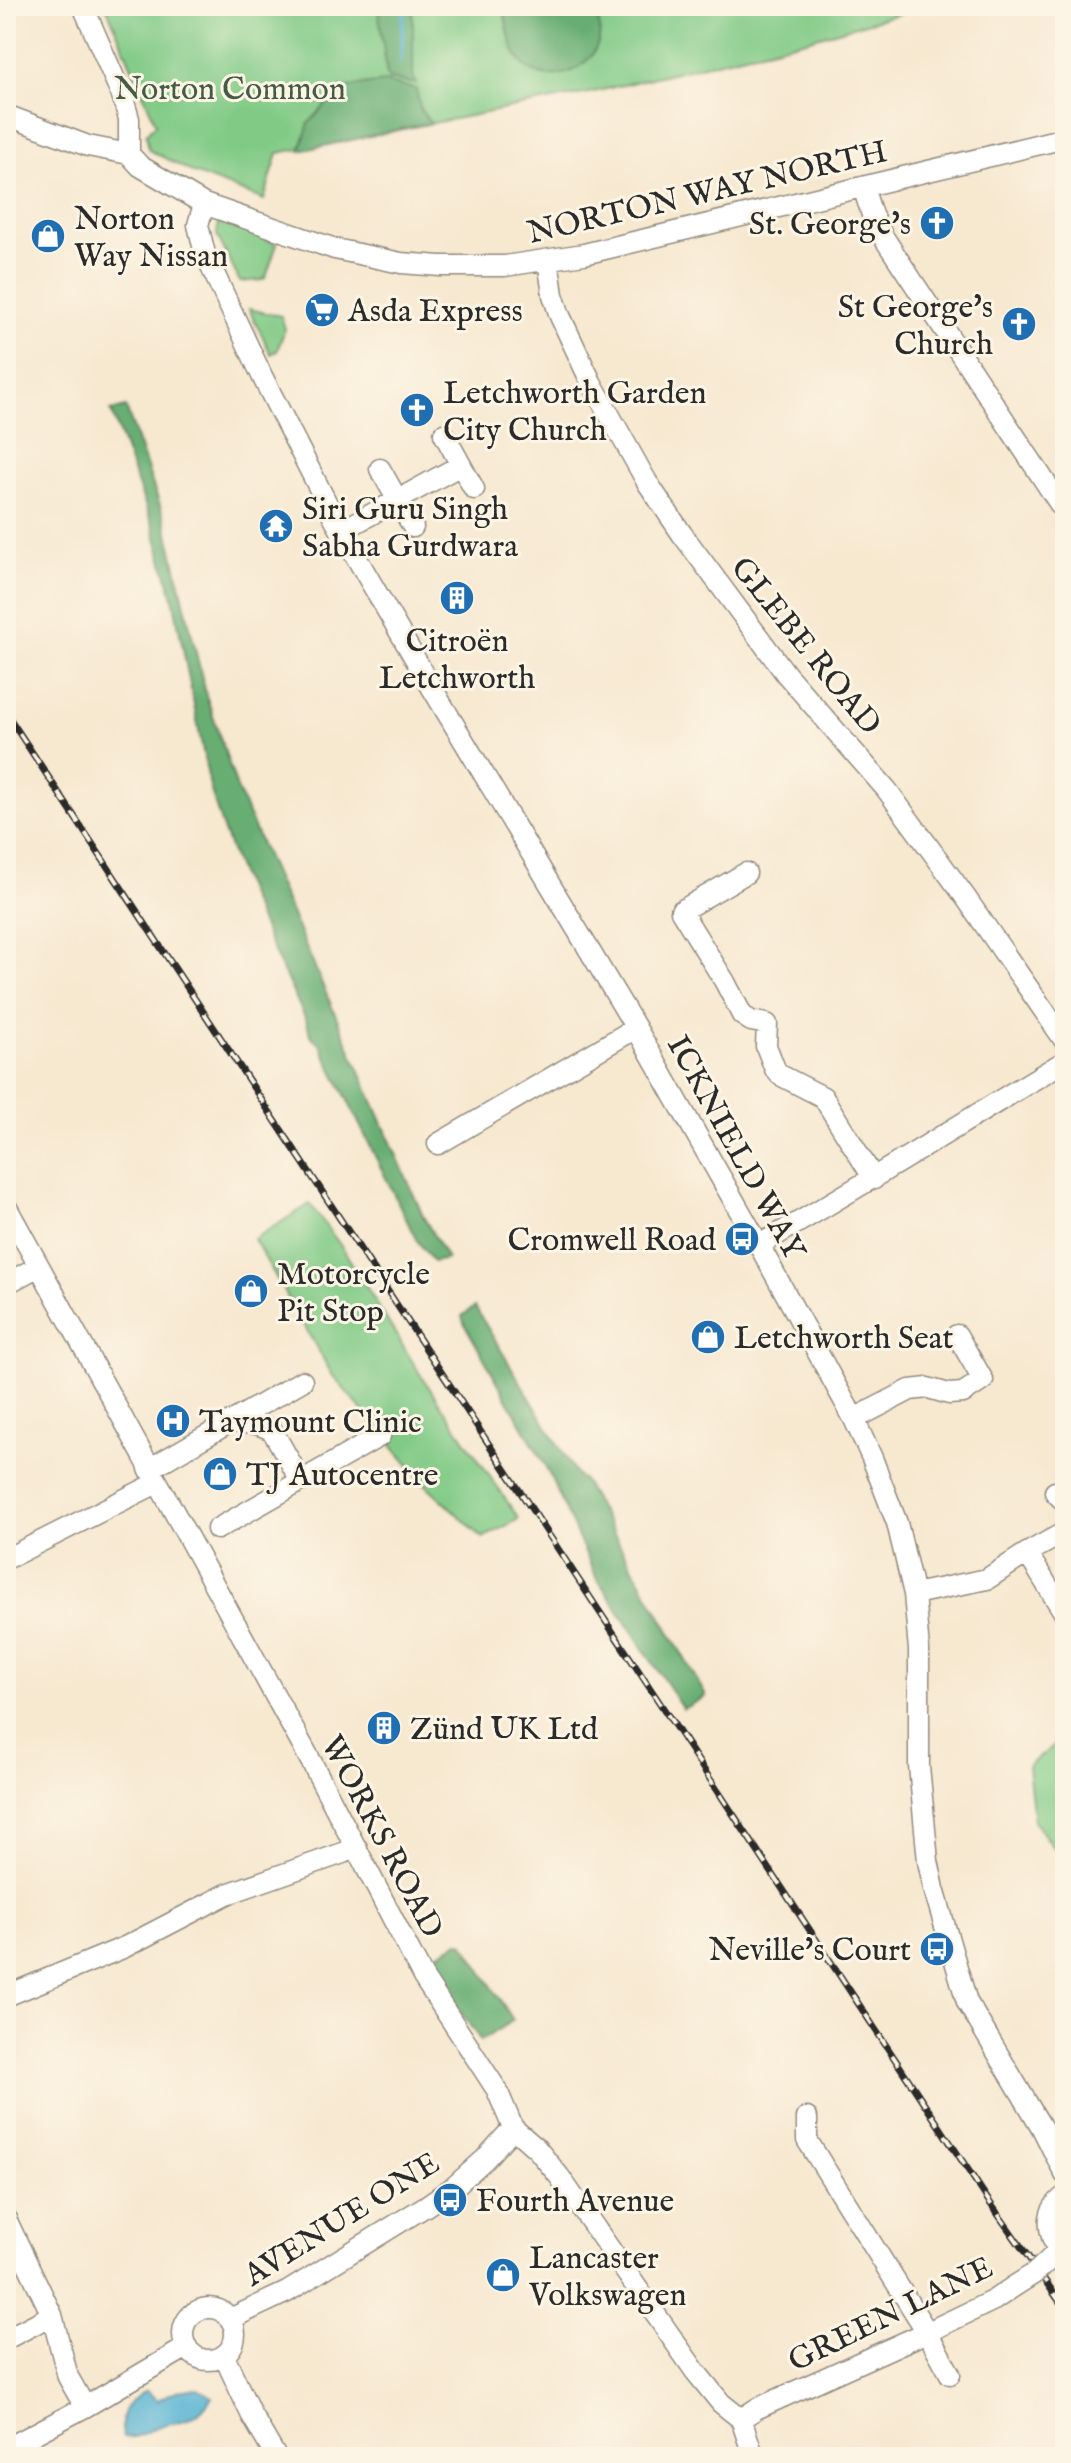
<svg xmlns="http://www.w3.org/2000/svg" width="1071" height="2463" font-family="'IM FELL English',serif">
<style>
.green{fill:#81ca86;stroke:#567a58;stroke-width:2}
.forest{fill:#68ae73;stroke:#4a6c4f;stroke-width:2}
.water{fill:#55b3d3;stroke:#406f7f;stroke-width:2}
.lines{fill:none;stroke-linecap:round;stroke-linejoin:round}
.stream{stroke:#55b3d3;stroke-width:4}
.minor-casing{stroke:#918a7e;stroke-width:23}
.minor{stroke:#fff;stroke-width:20}
.rail-casing{stroke:#2b2b2b;stroke-width:7}
.rail{stroke:#fcf5e5;stroke-width:4;stroke-dasharray:12;stroke-linecap:butt}
.minor-bridge-casing{stroke:#918a7e;stroke-width:23;stroke-linecap:butt}
.minor-bridge{stroke:#fff;stroke-width:20}
.labels{text-anchor:middle;stroke-width:6;stroke-linejoin:round;paint-order:stroke}
.park-label{font-size:32px;fill:#455b46;stroke:#fcf5e5}
.street-label{font-size:32px;fill:#2b2b2b;stroke:#fcf5e5}
.poi-label{font-size:32px;fill:#2b2b2b;stroke:#fcf5e5;text-anchor:start}
</style>
<rect width="100%" height="100%" fill="#fcf5e5"/>
<filter id="ink" filterUnits="userSpaceOnUse"><feTurbulence type="fractalNoise" baseFrequency=".0125" numOctaves="2"/><feDisplacementMap in="SourceGraphic" scale="16" xChannelSelector="R" yChannelSelector="G"/><feConvolveMatrix kernelMatrix="1 2 1 2 8 2 1 2 1" color-interpolation-filters="sRGB"/></filter>
<filter id="wash" filterUnits="userSpaceOnUse"><feTurbulence type="fractalNoise" baseFrequency=".006" numOctaves="4" result="noise"/><feDisplacementMap in="SourceGraphic" scale="32" xChannelSelector="R" yChannelSelector="G"/><feGaussianBlur stdDeviation="1.8" result="paint"/><feColorMatrix in="noise" values="0 0 0 0 0 0 0 0 0 0 0 0 0 0 0 0 0 1.4 0 .05"/><feComposite in="paint" operator="in"/></filter>
<g filter="url(#wash)">
<rect width="100%" height="100%" fill="#f7e8d0"/>
<path class="green" d="M106 6H926L806 40 594 92 278 153 264 200 194 173 149 150 146 134 156 124Z
M223 222 277 244 266 277 262 280 240 282 217 235 218 225Z
M249 309 281 316 285 329 277 351 271 354Z
M310 1204 343 1249 422 1377 519 1519 483 1538 424 1483 333 1376 254 1239Z
M1065 1737V1863L1034 1822 1028 1766Z"/>
<path class="forest" d="M378 6H413V75L416 84 389 79 387 76Z
M503 6H594C598 18 602 31 598 43 588 72 548 87 524 65 510 52 507 24 503 6Z
M384 82 416 89 421 111 431 123 300 151 309 123 341 88Z
M126 407 165 520 206 695 238 791 423 1216 447 1259 433 1262 416 1239 320 1044 310 1035 307 1022C271 946 233 869 210 787L173 598 152 524 111 411Z
M475 1307 577 1476 583 1480 706 1696 683 1709 595 1575 546 1467 464 1323 462 1316Z
M459 1942 464 1943 513 2020 481 2041 456 2006 430 1958Z"/>
<path class="water" d="M198 2388 212 2397C193 2427 180 2417 152 2429 139 2435 139 2438 123 2437 119 2410 124 2407 145 2390L158 2400 176 2391Z"/>
<g class="lines">
<path class="stream" d="M401 62 404 6"/>
</g>
</g>
<g filter="url(#ink)">
<g class="lines">
<g class="minor-casing">
<path id="minor" d="M83 6 123 98 129 119V154
M6 115 88 146 129 154 140 166 204 204 335 249 401 263 441 266H505L584 254 1065 138
M863 187 872 215 882 235 1065 512
M204 204 198 225 205 254 263 378 341 531 432 688 636 1028 759 1245 854 1419 872 1458 897 1523 914 1594 919 1650V1766L928 1861 934 1889 967 2002 1042 2128 1065 2174
M548 260 553 295 560 316 591 382 647 482 682 534 786 674 887 790 966 898 1065 1041
M444 434 474 489
M380 469 413 527
M341 531 461 465
M746 873 681 911 725 982 742 1015 751 1021 767 1024 766 1046 775 1069 780 1075 823 1097 874 1179
M438 1144 636 1028
M6 1206 312 1763 423 1977 497 2090 513 2128 537 2149 559 2176 695 2371 721 2403 741 2419 751 2449 756 2457
M759 1245C863 1186 963 1122 1065 1061
M6 1284 39 1266
M854 1419 910 1390 928 1388 949 1394 963 1393 983 1380 957 1335
M234 1422 257 1424 272 1430 301 1481
M149 1469 302 1381
M1055 1492 1065 1502
M217 1529 380 1436
M1027 1553 1065 1614
M6 1559 157 1483
M914 1594 987 1579 1027 1553 1065 1532
M6 1996 125 1947 227 1894 357 1848
M807 2118V2140L927 2332 950 2374
M1065 2196C1044 2211 1047 2230 1058 2251L1065 2255
M6 2219 52 2315 68 2377 85 2407
M183 2334a26 26 0 1 1 52 0a26 26 0 1 1-52 0Z
M230 2319 287 2292 426 2206 455 2186 485 2159 513 2128
M6 2339 52 2315
M224 2356 251 2414 276 2457
M741 2419 756 2409 936 2328 994 2300 1013 2287
M6 2449 85 2407 187 2347"/>
</g>
<use href="#minor" class="minor"/>
<g class="rail-casing">
<path id="rail" d="M6 713 988 2200 1065 2309"/>
</g>
<use href="#rail" class="rail"/>
<g class="minor-bridge-casing">
<path id="minor-bridge" d="M1013 2287 1035 2273 1053 2256"/>
</g>
<use href="#minor-bridge" class="minor-bridge"/>
</g>
</g>
<defs>
<g id="church-disc" transform="scale(1.8)"><circle r="9.5" fill="#1f6fb2" stroke="#fcf5e5"/><path d="M-1.2-6h2.4v3.5h3.3v2.4h-3.3V6h-2.4V-.1h-3.3v-2.4h3.3Z" fill="#fff"/></g>
<g id="shop-disc" transform="scale(1.8)"><circle r="9.5" fill="#1f6fb2" stroke="#fcf5e5"/><path d="M-5-2.5h2.3a2.7 3.5 0 0 1 5.4 0H5L5.5 6h-11ZM-1.5-2.5h3a1.5 2.3 0 0 0-3 0Z" fill="#fff"/></g>
<g id="supermarket-disc" transform="scale(1.8)"><circle r="9.5" fill="#1f6fb2" stroke="#fcf5e5"/><path d="M-6-5.5h2.5l.6 2H6L4.5 2H-2.5L-4.4-4H-6ZM-1.5 3.2a1.3 1.3 0 1 0 .1 0ZM3 3.2a1.3 1.3 0 1 0 .1 0Z" fill="#fff"/></g>
<g id="temple-disc" transform="scale(1.8)"><circle r="9.5" fill="#1f6fb2" stroke="#fcf5e5"/><path d="M0-6L5-2H3V0L6.5 2.5H4V6H1.5V3h-3V6H-4V2.5H-6.5L-3 0V-2H-5Z" fill="#fff"/></g>
<g id="building-disc" transform="scale(1.8)"><circle r="9.5" fill="#1f6fb2" stroke="#fcf5e5"/><path d="M-4-6H4V6H1V3H-1V6H-4ZM-2.5-4.3h1.7v1.8h-1.7ZM.8-4.3h1.7v1.8H.8ZM-2.5-1h1.7V.8h-1.7ZM.8-1h1.7V.8H.8Z" fill="#fff"/></g>
<g id="bus-disc" transform="scale(1.8)"><circle r="9.5" fill="#1f6fb2" stroke="#fcf5e5"/><path d="M-5-6H5V4H4V6H2V4H-2V6H-4V4H-5ZM-3.5-4V0h7V-4ZM-3.5 1.2v1.5H-2V1.2ZM2 1.2v1.5H3.5V1.2Z" fill="#fff"/></g>
<g id="hospital-disc" transform="scale(1.8)"><circle r="9.5" fill="#1f6fb2" stroke="#fcf5e5"/><path d="M-5-5h3v3.5h4V-5h3V5h-3V1.5h-4V5h-3Z" fill="#fff"/></g>
</defs>
<g fill-rule="evenodd">
<use href="#church-disc" x="937" y="223"/>
<use href="#shop-disc" x="48" y="236"/>
<use href="#supermarket-disc" x="322" y="310"/>
<use href="#church-disc" x="1019" y="324"/>
<use href="#church-disc" x="417" y="410"/>
<use href="#temple-disc" x="276" y="526"/>
<use href="#building-disc" x="457" y="598"/>
<use href="#bus-disc" x="742" y="1239"/>
<use href="#shop-disc" x="251" y="1291"/>
<use href="#shop-disc" x="708" y="1337"/>
<use href="#hospital-disc" x="173" y="1421"/>
<use href="#shop-disc" x="220" y="1474"/>
<use href="#building-disc" x="384" y="1728"/>
<use href="#bus-disc" x="937" y="1949"/>
<use href="#bus-disc" x="450" y="2200"/>
<use href="#shop-disc" x="503" y="2275"/>
</g>
<g class="labels">
<g class="park-label">
<text x="230" y="99">Norton Common</text>
</g>
<g class="street-label">
<text transform="translate(707 191) rotate(-13)" y="11">NORTON WAY NORTH</text>
<text transform="translate(807 645) rotate(51)" y="11">GLEBE ROAD</text>
<text transform="translate(737 1147) rotate(61)" y="11">ICKNIELD WAY</text>
<text transform="translate(383 1836) rotate(62)" y="11">WORKS ROAD</text>
<text transform="translate(341 2218) rotate(-32)" y="11">AVENUE ONE</text>
<text transform="translate(890 2313) rotate(-26)" y="11">GREEN LANE</text>
</g>
<g class="poi-label">
<text x="74" y="229">Norton<tspan x="74" dy="37">Way Nissan</tspan></text>
<text x="911" y="234" text-anchor="end">St. George's</text>
<text x="993" y="317" text-anchor="end">St George's<tspan x="993" dy="37">Church</tspan></text>
<text x="348" y="321">Asda Express</text>
<text x="443" y="403">Letchworth Garden<tspan x="443" dy="37">City Church</tspan></text>
<text x="302" y="519">Siri Guru Singh<tspan x="302" dy="37">Sabha Gurdwara</tspan></text>
<text x="457" y="651" text-anchor="middle">Citroën<tspan x="457" dy="37">Letchworth</tspan></text>
<text x="716" y="1250" text-anchor="end">Cromwell Road</text>
<text x="277" y="1284">Motorcycle<tspan x="277" dy="37">Pit Stop</tspan></text>
<text x="734" y="1348">Letchworth Seat</text>
<text x="199" y="1432">Taymount Clinic</text>
<text x="246" y="1485">TJ Autocentre</text>
<text x="410" y="1739">Zünd UK Ltd</text>
<text x="911" y="1960" text-anchor="end">Neville's Court</text>
<text x="476" y="2211">Fourth Avenue</text>
<text x="529" y="2268">Lancaster<tspan x="529" dy="37">Volkswagen</tspan></text>
</g>
</g>
<rect width="1071" height="2463" fill="none" stroke="#fcf5e5" stroke-width="32"/>
</svg>
